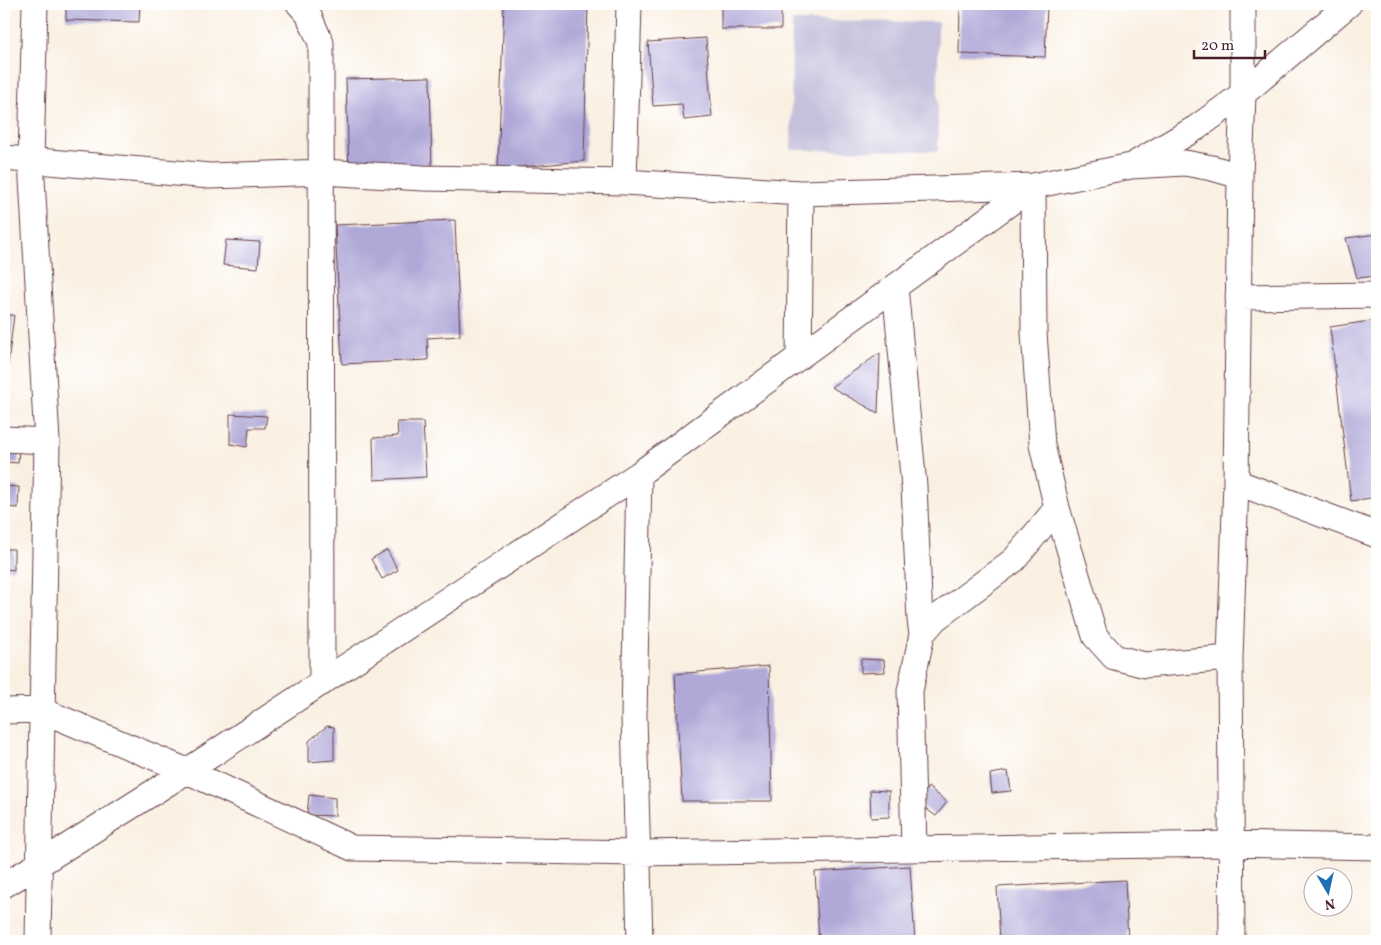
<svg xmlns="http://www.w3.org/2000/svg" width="1381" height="945" font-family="Vollkorn,serif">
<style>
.industrial{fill:#c5c0db}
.building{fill:#b0a9d8}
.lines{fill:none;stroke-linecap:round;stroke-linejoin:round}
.minor-casing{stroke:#643e46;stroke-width:27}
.minor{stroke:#fff;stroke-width:25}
</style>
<rect width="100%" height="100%" fill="#fff"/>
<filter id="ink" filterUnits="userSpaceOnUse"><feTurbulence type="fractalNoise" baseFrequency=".02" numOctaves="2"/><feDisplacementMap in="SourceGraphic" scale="10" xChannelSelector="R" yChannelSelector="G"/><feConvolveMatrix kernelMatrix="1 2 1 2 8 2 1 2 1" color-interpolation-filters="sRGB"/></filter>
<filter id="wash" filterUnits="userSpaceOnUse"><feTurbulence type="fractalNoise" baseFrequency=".0096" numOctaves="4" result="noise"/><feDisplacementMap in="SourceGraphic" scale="20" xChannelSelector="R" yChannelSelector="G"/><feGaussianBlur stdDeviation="1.12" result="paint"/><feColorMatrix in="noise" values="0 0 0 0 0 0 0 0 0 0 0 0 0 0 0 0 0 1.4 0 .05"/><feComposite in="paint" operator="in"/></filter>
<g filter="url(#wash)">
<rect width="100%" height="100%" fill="#faf0e2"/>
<path class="industrial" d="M792 21 938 22V151L791 150Z"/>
<g id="blocks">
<path class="building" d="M66 4H140L139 22 66 20Z
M504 4H588L584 161 498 169Z
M721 4H781V29H721Z
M960 4H1047L1045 57 959 54Z
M706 38 712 117 684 120 682 104 653 106 648 42Z
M430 77 432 171 349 173 346 79Z
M455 220 460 336 427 338 428 360 342 364 335 225Z
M1377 234V276L1357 278 1346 238Z
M226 240 260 242 258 268 223 265Z
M4 315H14L5 388 4 387Z
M1377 320V497L1351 501 1330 327Z
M880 353 878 413 831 387Z
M230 414 267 416 265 428H249L247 447 230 444Z
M397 422H423L426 477 374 480 373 438 398 436Z
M4 447 19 448 18 463 4 462Z
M4 486 19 487 18 508 4 507Z
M4 549H14V570L6 569V589H4Z
M387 550 398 570 382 579 371 559Z
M861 659 884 660 885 672 861 673Z
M769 666 772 801H682L675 674Z
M327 726 334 727V760L309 762V741Z
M1008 771 1011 791 992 793 990 774Z
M928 787 947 802 936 816 918 803Z
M870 790 889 791V817L871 818Z
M309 795 335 798V816L307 815Z
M910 866 915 941H819L815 872Z
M1125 880 1128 941H1000L997 887Z"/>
</g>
</g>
<g filter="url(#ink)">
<use href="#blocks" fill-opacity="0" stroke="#643e46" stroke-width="1"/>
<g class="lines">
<g class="minor-casing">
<path id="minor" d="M35 4 31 161 47 441 38 941
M299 4 308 14 321 43 322 683
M4 158 210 176 323 172 423 178 624 182 801 193 1033 186 1131 166 1185 163 1212 168 1240 176
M1138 162 1196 128 1243 94 1349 4
M624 182 629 4
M1033 186 1034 333 1042 445 1057 508 1095 636 1114 657 1145 665 1230 658
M895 287 914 486 920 620 922 634
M1238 297 1377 295
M799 357 801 193
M4 439 47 441
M639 474 634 716 640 941
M1236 482 1377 535
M4 711 41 710 187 771 352 848 638 853 1232 844 1377 847
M914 849 910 691 922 634 935 619 1014 560 1057 508
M4 885 38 865 187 771 639 474 1033 186
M1232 941 1230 658 1236 482 1240 176 1243 94V4"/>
</g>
<use href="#minor" class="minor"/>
</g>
</g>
<rect width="1381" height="945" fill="none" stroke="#fff" stroke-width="20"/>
<g transform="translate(1328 892) rotate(171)"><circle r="24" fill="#ffffff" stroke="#b7a5aa"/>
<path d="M0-4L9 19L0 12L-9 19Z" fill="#1f6fb2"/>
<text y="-8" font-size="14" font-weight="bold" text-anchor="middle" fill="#4a1f2b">N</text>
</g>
<path d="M1194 50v8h71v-8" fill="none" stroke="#4a1f2b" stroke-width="2.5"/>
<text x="1201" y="50" font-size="15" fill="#4a1f2b" stroke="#ffffff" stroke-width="4" paint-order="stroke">20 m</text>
</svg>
